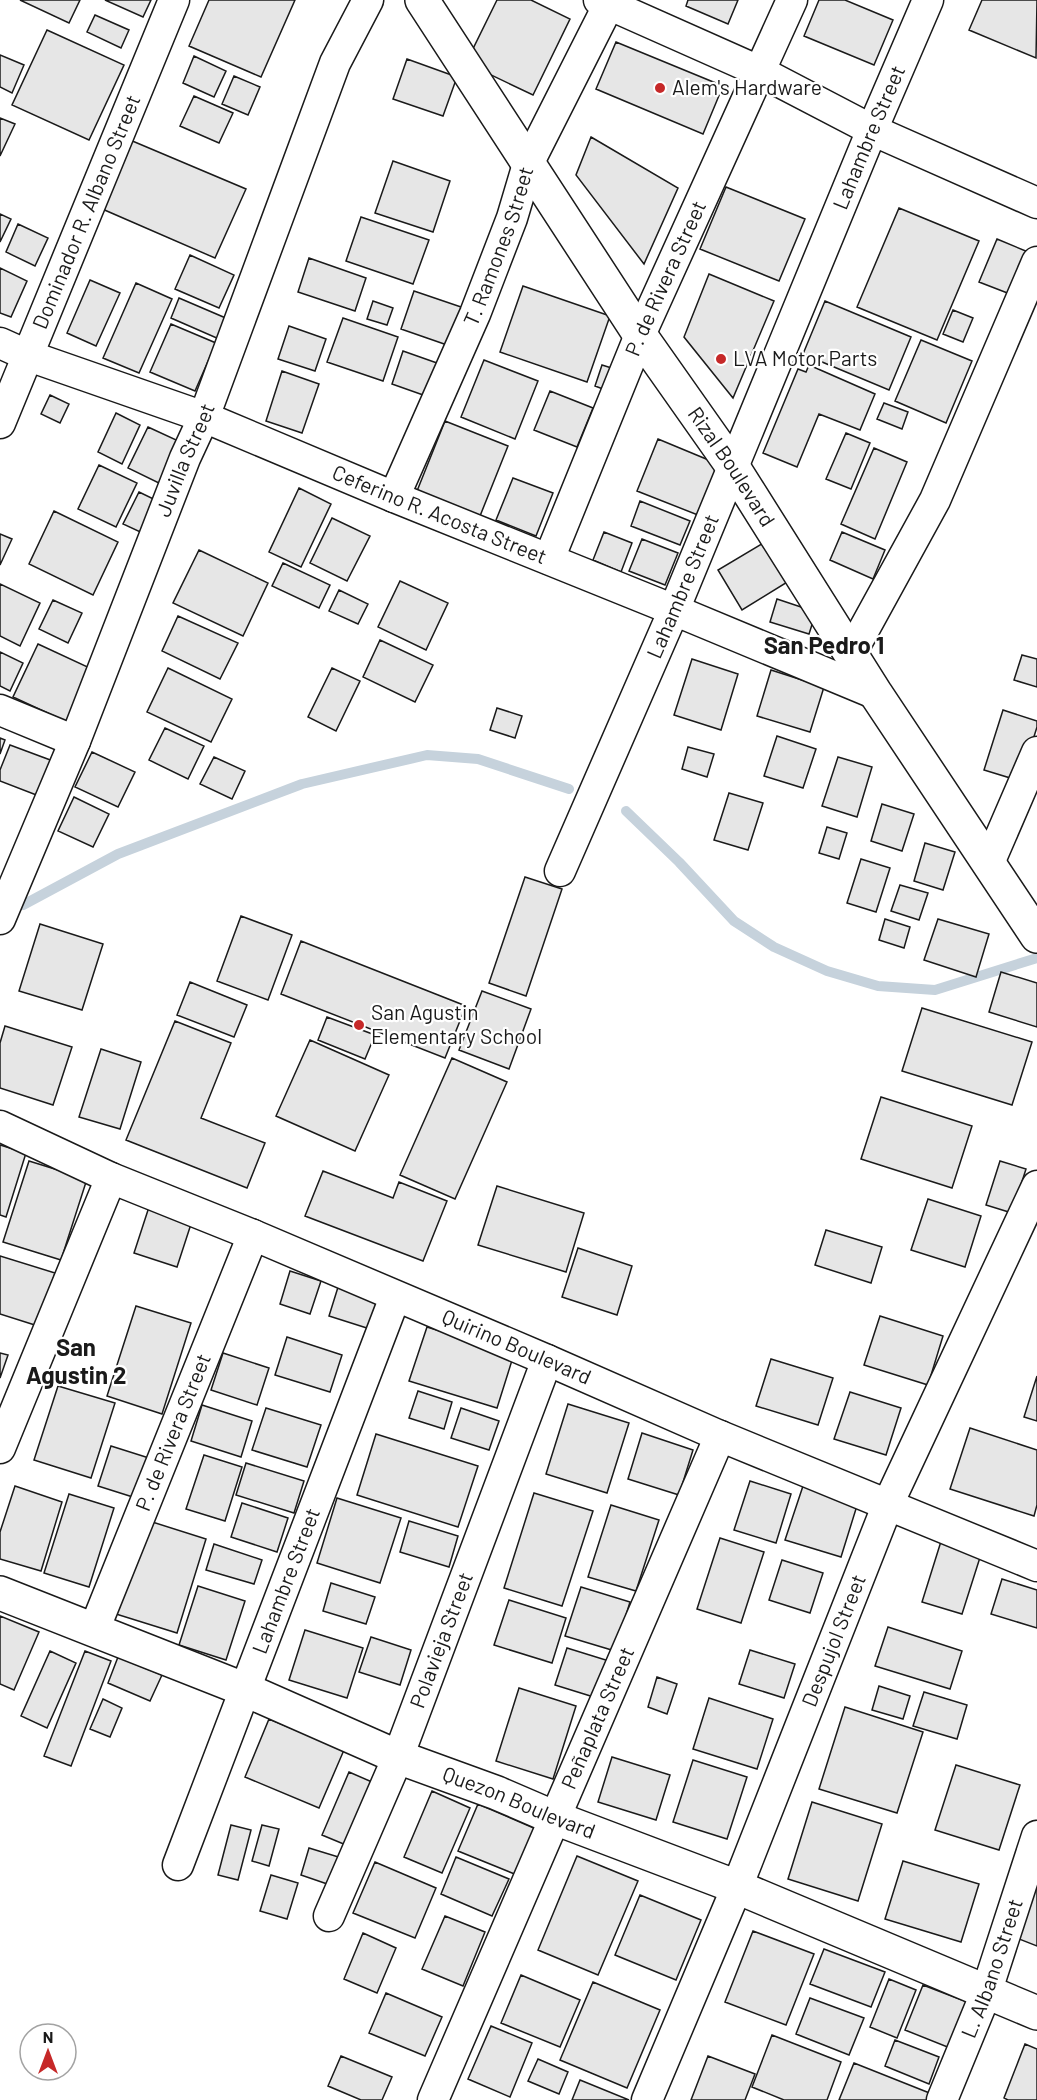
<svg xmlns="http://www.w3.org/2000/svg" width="1037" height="2100" font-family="Barlow,sans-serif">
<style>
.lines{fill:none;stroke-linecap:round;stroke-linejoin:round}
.stream{stroke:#c6d2dc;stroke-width:10}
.building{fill:#e6e6e6;stroke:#1a1a1a;stroke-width:1.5}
.street-casing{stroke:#1a1a1a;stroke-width:33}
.secondary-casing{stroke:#1a1a1a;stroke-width:36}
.street{stroke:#fff;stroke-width:30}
.secondary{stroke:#fff;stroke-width:33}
.poi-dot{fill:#c62828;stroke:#fff;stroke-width:2}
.labels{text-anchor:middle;stroke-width:4.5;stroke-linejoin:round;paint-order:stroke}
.poi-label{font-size:21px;fill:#1a1a1a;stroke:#fff;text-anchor:start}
.street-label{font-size:21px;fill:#1a1a1a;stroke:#fff}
.quarter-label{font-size:24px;font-weight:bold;fill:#1a1a1a;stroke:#fff}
</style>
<rect width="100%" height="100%" fill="#fff"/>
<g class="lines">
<path class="stream" d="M626 811 679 862 734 921 774 947 827 971 878 986 935 990 1037 958
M23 905 118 854 302 784 427 755 478 759 569 789"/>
</g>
<path class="building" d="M20 0H80L69 23Z
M105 0H151L143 17Z
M209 0H295L261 77 189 46Z
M497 0H531L570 19 533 95 466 63Z
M688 0H738L728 24 686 6Z
M819 0H845L893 20 874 65 804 36Z
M982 0H1037L1036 58 969 30Z
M95 15 129 30 121 48 87 32Z
M47 30 124 65 89 140 12 105Z
M616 42 723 86 703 134 596 89Z
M0 55 24 65 12 93 0 87Z
M194 56 226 71 214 97 183 83Z
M407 59 457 77 443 116 393 99Z
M234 76 260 87 248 115 222 104Z
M194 96 233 113 219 143 180 126Z
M0 118 15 124 0 156Z
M591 137 678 188 644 264 576 175Z
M130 140 246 189 215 258 100 208Z
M393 161 450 181 433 232 375 213Z
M726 187 805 219 779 281 700 249Z
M899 208 979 241 937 340 857 307Z
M0 214 11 219 0 242Z
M361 217 429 240 413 284 346 261Z
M18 224 48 238 35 266 6 252Z
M997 239 1028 252 1010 294 979 282Z
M190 255 234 275 219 308 175 289Z
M309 258 366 278 355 311 298 292Z
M0 268 27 281 11 317 0 313Z
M709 274 774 301 733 398 684 337Z
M90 280 120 293 96 346 67 333Z
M136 283 172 299 139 373 103 358Z
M523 286 610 316 587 382 500 352Z
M414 291 464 308 450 346 401 329Z
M179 298 228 319 219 339 171 318Z
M373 301 393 308 387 325 367 319Z
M825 301 911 337 889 390 803 354Z
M953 310 973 318 963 342 943 334Z
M343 318 398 337 383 381 327 362Z
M171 324 216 343 195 391 150 372Z
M289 326 326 339 315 371 278 359Z
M921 340 972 361 946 423 895 401Z
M403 351 437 363 426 396 392 384Z
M484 360 538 381 515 439 461 417Z
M602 365 618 370 611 392 595 386Z
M809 365 875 394 860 430 819 414 797 467 763 453 798 369 806 372Z
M282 371 319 384 302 433 266 421Z
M550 391 593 408 577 447 534 430Z
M50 395 69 404 60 423 41 414Z
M884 403 908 412 902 429 877 419Z
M116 413 140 425 122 464 98 452Z
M445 421 508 446 480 516 417 491Z
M148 427 185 444 165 486 128 468Z
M846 433 870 443 851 489 826 479Z
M658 439 723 466 703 517 637 491Z
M874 448 907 462 875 539 841 524Z
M99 465 137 483 116 527 78 509Z
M513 478 553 493 536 536 496 520Z
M299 488 331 504 301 567 269 552Z
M139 492 164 504 149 536 123 524Z
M640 501 690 521 680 545 631 526Z
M54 511 118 542 93 595 29 564Z
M332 518 370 536 347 581 310 563Z
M604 532 632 543 621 572 593 560Z
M842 532 885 550 873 579 830 560Z
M0 534 12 539 0 565Z
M642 539 678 553 665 585 629 571Z
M765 542 789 581 742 610 718 570Z
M199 550 268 583 243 636 173 603Z
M283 563 330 585 319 608 272 586Z
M400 581 448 603 426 650 378 627Z
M0 584 40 603 20 646 0 636Z
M339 590 368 604 358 624 329 611Z
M777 599 816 612 809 634 770 622Z
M53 600 82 613 68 643 39 629Z
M178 616 238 643 220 679 162 651Z
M380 640 433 665 415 702 363 677Z
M38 644 92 669 67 722 13 697Z
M0 652 23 663 10 691 0 686Z
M1022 655 1037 659V687L1014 680Z
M692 659 738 674 721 730 674 715Z
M168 668 232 699 211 742 147 712Z
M332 668 360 681 336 731 308 717Z
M771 670 824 687 810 732 757 716Z
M497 708 522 716 515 738 490 730Z
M1003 710 1037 721V727L1020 781 984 770Z
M165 728 204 746 188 779 149 760Z
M777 736 816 749 803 788 764 776Z
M0 738 5 740 0 754Z
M10 745 53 761 39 796 0 781V770Z
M688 747 714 754 707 777 682 769Z
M92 752 135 772 118 807 75 787Z
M214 757 245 771 232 799 200 784Z
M838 757 872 767 857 817 822 806Z
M729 793 763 803 748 850 714 840Z
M74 797 109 814 93 847 58 831Z
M882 804 914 814 902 851 871 841Z
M827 827 847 833 839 859 819 853Z
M925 843 955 852 943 890 914 881Z
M861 859 890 868 876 912 847 903Z
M525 877 562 889 526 996 489 983Z
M900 885 928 893 919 920 891 911Z
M241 916 292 935 268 1000 217 981Z
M885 919 910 927 904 948 879 940Z
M938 919 989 934 976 977 924 960Z
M40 924 103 944 82 1010 19 991Z
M301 941 466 1006 445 1058 281 994Z
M1001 972 1037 983V1027L989 1012Z
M190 982 247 1005 234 1037 177 1015Z
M482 991 531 1009 509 1069 459 1050Z
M922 1008 1032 1042 1012 1105 902 1071Z
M327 1017 375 1035 365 1059 318 1040Z
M175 1021 231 1043 201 1118 265 1143 247 1188 126 1140Z
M5 1026 72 1047 53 1105 0 1088V1043Z
M310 1040 389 1075 355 1151 276 1116Z
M101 1049 141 1062 120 1129 79 1117Z
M452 1058 507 1082 455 1199 400 1175Z
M881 1097 972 1126 952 1188 861 1159Z
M0 1145 26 1153 6 1217 0 1215Z
M29 1161 87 1179 61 1260 3 1242Z
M1000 1161 1026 1169 1012 1213 986 1205Z
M323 1171 393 1198 399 1182 447 1201 423 1261 305 1216Z
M497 1186 584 1213 566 1272 478 1245Z
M928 1199 981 1216 965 1267 911 1250Z
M149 1207 192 1221 177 1267 134 1253Z
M826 1230 882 1247 871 1283 815 1265Z
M578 1248 632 1266 617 1315 562 1297Z
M0 1256 55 1273 38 1326 0 1314Z
M290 1271 321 1281 310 1314 280 1304Z
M339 1284 379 1297 370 1329 329 1316Z
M136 1306 191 1323 162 1414 107 1396Z
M880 1316 943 1336 928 1385 864 1365Z
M427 1327 514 1354 497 1408 409 1381Z
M287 1337 342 1355 330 1392 275 1375Z
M0 1353 8 1355 0 1378Z
M223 1353 269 1368 257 1405 211 1390Z
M771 1359 833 1378 818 1425 756 1406Z
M1037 1376V1421L1024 1417Z
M58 1386 115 1403 91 1478 34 1460Z
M418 1391 452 1402 444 1429 409 1418Z
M850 1392 901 1408 886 1455 834 1439Z
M568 1404 629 1423 607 1493 546 1474Z
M202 1405 252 1421 241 1457 191 1441Z
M266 1408 321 1425 307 1467 252 1450Z
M461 1408 499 1421 489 1450 451 1438Z
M970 1428 1037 1450V1505L1034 1516 950 1489Z
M642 1433 693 1450 679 1495 628 1479Z
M376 1434 478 1466 458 1527 357 1495Z
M111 1446 149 1458 136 1498 98 1486Z
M204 1455 242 1467 225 1521 186 1509Z
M246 1463 304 1481 294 1513 236 1495Z
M805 1480 860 1496 841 1557 785 1540Z
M750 1481 791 1494 776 1543 734 1530Z
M15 1486 62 1502 41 1571 0 1559V1532Z
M534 1493 593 1511 562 1606 504 1588Z
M69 1494 114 1508 89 1587 44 1573Z
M337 1498 401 1518 380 1583 317 1563Z
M242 1503 288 1518 277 1552 231 1537Z
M611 1505 659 1520 636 1591 588 1577Z
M146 1520 206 1539 177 1633 116 1614Z
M409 1521 458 1536 449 1567 400 1552Z
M943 1535 983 1548 962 1614 922 1602Z
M720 1538 764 1552 741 1623 697 1609Z
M214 1544 262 1560 254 1584 206 1570Z
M782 1560 823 1573 810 1613 769 1600Z
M1002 1579 1037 1590V1628L991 1614Z
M331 1583 375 1597 366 1624 323 1611Z
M198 1586 245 1601 226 1660 179 1645Z
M581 1587 630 1602 615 1651 565 1636Z
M509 1600 566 1618 552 1663 494 1645Z
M0 1616 39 1632 14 1690 0 1684Z
M888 1627 962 1651 950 1689 875 1666Z
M305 1630 363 1648 347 1698 289 1680Z
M371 1637 411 1650 400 1685 359 1672Z
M567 1648 609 1661 597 1698 555 1685Z
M750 1650 795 1664 784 1698 739 1684Z
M50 1651 76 1663 47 1728 21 1716Z
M85 1651 111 1661 71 1766 44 1756Z
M118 1657 162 1675 150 1701 108 1683Z
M657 1677 677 1684 667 1714 648 1707Z
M879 1686 910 1696 903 1719 872 1710Z
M519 1688 576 1706 553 1779 496 1761Z
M924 1692 967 1705 957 1739 913 1726Z
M709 1698 773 1719 757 1769 693 1749Z
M103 1699 122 1708 110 1737 90 1729Z
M845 1707 923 1732 897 1813 819 1789Z
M269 1719 344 1750 319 1808 245 1777Z
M612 1757 670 1775 656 1820 598 1802Z
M693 1760 747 1777 727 1839 673 1822Z
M956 1765 1020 1785 999 1850 935 1830Z
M349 1772 372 1782 346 1845 322 1835Z
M432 1791 470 1808 442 1873 404 1857Z
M812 1802 882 1824 858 1901 788 1879Z
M478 1804 536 1829 517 1875 458 1851Z
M231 1825 251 1830 238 1880 218 1875Z
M262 1825 279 1829 269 1866 252 1861Z
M309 1848 345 1859 336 1887 301 1875Z
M577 1856 638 1881 598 1975 538 1950Z
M456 1857 509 1879 492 1916 441 1894Z
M903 1861 979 1884 961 1942 885 1919Z
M375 1862 436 1888 415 1938 353 1913Z
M271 1875 298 1883 287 1919 260 1911Z
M1037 1878V1946L1014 1937Z
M640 1895 701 1920 676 1980 615 1955Z
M445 1916 485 1932 463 1986 422 1969Z
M753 1931 814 1954 786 2025 725 2002Z
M363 1933 396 1948 377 1993 344 1979Z
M824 1949 885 1972 871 2007 810 1984Z
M521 1975 580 2000 560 2047 501 2023Z
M889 1979 916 1990 897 2038 870 2027Z
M593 1982 660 2010 627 2088 560 2060Z
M923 1985 967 2002 950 2048 905 2030Z
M386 1993 442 2017 425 2056 369 2033Z
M810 1998 864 2018 849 2055 796 2034Z
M491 2026 532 2043 510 2097 468 2079Z
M772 2035 841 2062 827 2100H784L752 2087Z
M895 2040 939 2057 929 2084 885 2066Z
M1025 2044 1037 2049V2100H1008L1004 2098Z
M341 2056 392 2077 382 2100H361L328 2086Z
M708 2056 755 2074 745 2100H691Z
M538 2059 568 2072 559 2094 528 2081Z
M854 2063 932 2094 930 2100H839Z
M580 2080 629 2100H572Z"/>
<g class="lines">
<g class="street-casing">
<g id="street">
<path d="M599 0 761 72 872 130 1037 203"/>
<path id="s1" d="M0 343 29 356 204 417 394 497 674 610 876 694"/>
<path id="s2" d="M0 423 174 0"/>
<path id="s3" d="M394 497 475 314 512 218 528 164 611 0"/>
<path id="s4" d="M549 559 640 335 792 0"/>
<path d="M851 653 935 500 1037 262"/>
<path d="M0 710 75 741"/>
<path d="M989 863 1037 752"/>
<path id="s5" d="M560 871 674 610 872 130 928 0"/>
<path id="s6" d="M0 919 75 741 185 458 204 417 335 63 368 0"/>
<path id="s7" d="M0 1126 111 1178 253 1235 547 1360 720 1436 1037 1566"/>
<path d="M0 1448 111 1178"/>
<path id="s8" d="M94 1630 253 1235"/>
<path id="s9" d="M178 1865 395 1297"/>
<path id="s10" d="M329 1916 398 1757 547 1360"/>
<path id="s11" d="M433 2100 720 1436"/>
<path id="s12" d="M647 2100 737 1887 888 1504 1037 1186"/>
<path id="s13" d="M942 2100 986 1993 1037 1836"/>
</g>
</g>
<g class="secondary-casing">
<g id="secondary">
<path id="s14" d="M422 0 640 335 733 467 876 694 1037 936"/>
<path id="s15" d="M0 1593 246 1690 398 1757 497 1793 555 1818 737 1887 1037 2013"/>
</g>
</g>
<use href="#street" class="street"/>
<use href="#secondary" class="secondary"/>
</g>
<g class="poi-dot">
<circle cx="660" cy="88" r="6"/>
<circle cx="721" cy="359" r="6"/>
<circle cx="359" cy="1025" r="6"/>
</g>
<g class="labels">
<g class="poi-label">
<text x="672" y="95">Alem's Hardware</text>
<text x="733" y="366">LVA Motor Parts</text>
<text x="371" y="1020">San Agustin<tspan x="371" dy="24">Elementary School</tspan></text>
</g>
<g class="street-label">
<text dy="7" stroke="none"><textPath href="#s5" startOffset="796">Lahambre Street</textPath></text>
<text dy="7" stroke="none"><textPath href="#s2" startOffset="228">Dominador R. Albano Street</textPath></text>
<text dy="7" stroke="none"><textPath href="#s3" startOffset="272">T. Ramones Street</textPath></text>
<text dy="7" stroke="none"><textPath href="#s4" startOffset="304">P. de Rivera Street</textPath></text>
<text dy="7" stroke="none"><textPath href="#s6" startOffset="495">Juvilla Street</textPath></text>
<text dy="7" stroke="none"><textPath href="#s14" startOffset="560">Rizal Boulevard</textPath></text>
<text dy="7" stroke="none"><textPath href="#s1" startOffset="472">Ceferino R. Acosta Street</textPath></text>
<text dy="7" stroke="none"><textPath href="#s5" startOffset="310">Lahambre Street</textPath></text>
<text dy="7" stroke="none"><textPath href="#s7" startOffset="562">Quirino Boulevard</textPath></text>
<text dy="7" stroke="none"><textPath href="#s8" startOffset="213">P. de Rivera Street</textPath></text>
<text dy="7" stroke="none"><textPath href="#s9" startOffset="304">Lahambre Street</textPath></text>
<text dy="7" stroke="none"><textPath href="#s10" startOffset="298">Polavieja Street</textPath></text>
<text dy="7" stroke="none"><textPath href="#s12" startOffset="496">Despujol Street</textPath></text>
<text dy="7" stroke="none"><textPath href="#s11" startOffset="416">Peñaplata Street</textPath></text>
<text dy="7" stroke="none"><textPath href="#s15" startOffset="560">Quezon Boulevard</textPath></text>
<text dy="7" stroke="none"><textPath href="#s13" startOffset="141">L. Albano Street</textPath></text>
</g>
<g class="quarter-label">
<text x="824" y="654">San Pedro 1</text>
<text x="76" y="1356">San<tspan x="76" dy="28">Agustin 2</tspan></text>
</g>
</g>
<g transform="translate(48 2052)"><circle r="28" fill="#ffffff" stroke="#a3a3a3" stroke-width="1.5"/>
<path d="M0-4.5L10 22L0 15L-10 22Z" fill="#c62828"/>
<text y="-9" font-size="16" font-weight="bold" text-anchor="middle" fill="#1a1a1a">N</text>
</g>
</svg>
